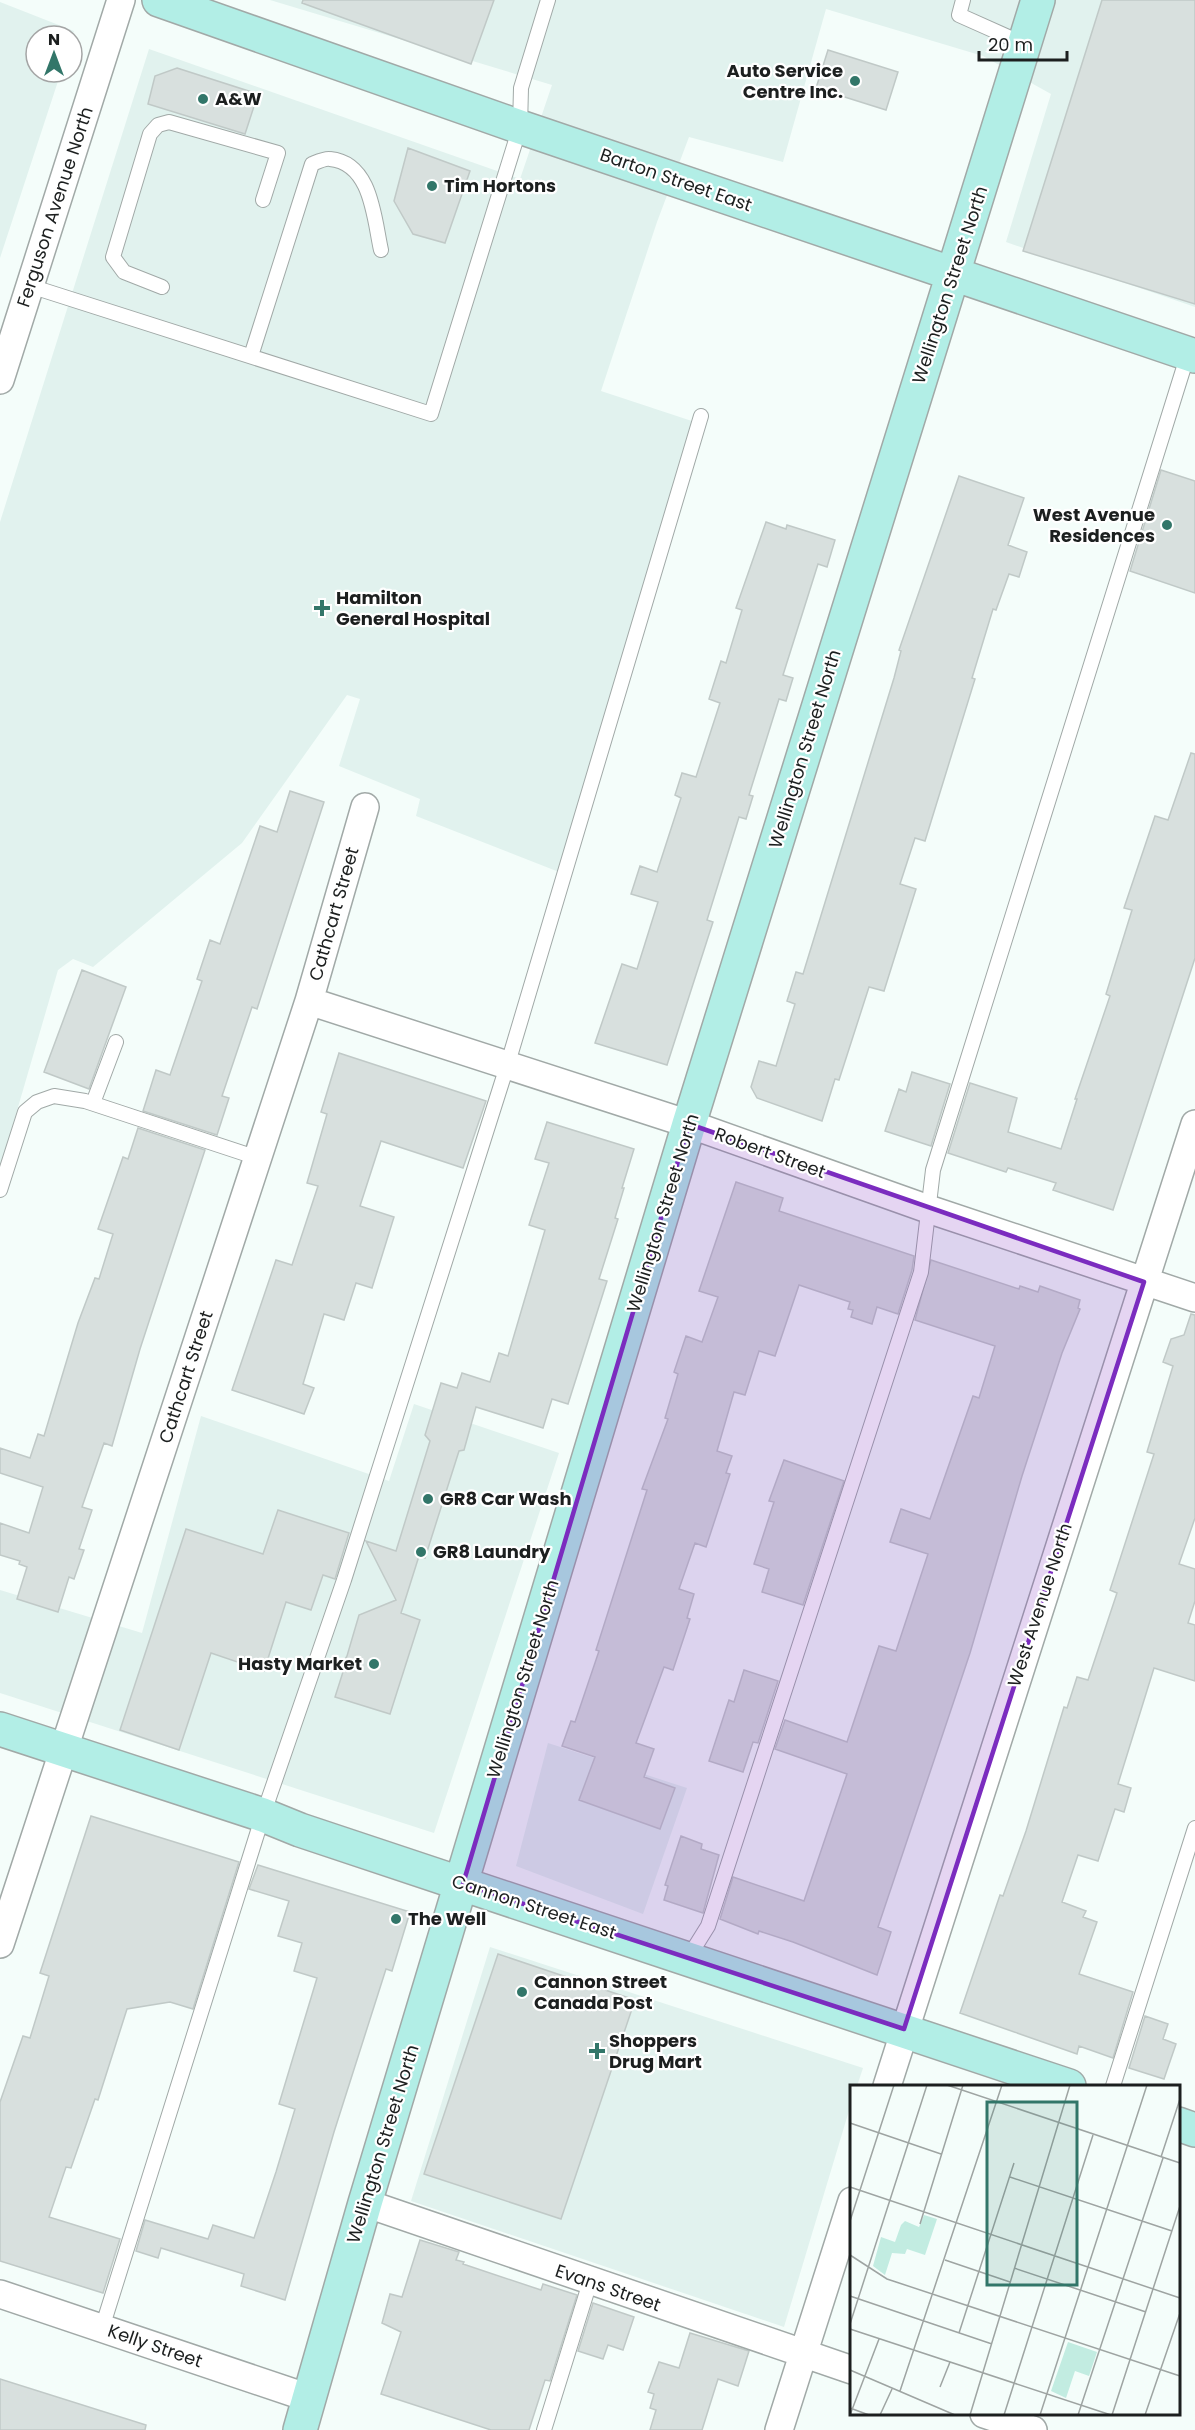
<svg xmlns="http://www.w3.org/2000/svg" width="1195" height="2430" font-family="Poppins,sans-serif">
<style>
.built{fill:#e1f2ee}
.building{fill:#d8e0de;stroke:#c0c9c7;stroke-width:1.5}
.lines{fill:none;stroke-linecap:round;stroke-linejoin:round}
.lane-casing{stroke:#a1a9a7;stroke-width:16}
.street-casing{stroke:#a1a9a7;stroke-width:30}
.secondary-casing{stroke:#a1a9a7;stroke-width:36}
.lane{stroke:#fff;stroke-width:14}
.street{stroke:#fff;stroke-width:27}
.secondary{stroke:#b2eee6;stroke-width:33}
.marked{fill:#7b2cbf;fill-opacity:0.2;stroke:#7b2cbf;stroke-width:4.5;stroke-linejoin:round}
.poi-dot{fill:#327669;stroke:#fff;stroke-width:2}
.labels{text-anchor:middle;stroke-width:4.5;stroke-linejoin:round;paint-order:stroke}
.poi-label{font-size:18px;font-weight:bold;fill:#1c1f1f;stroke:#fff;text-anchor:start}
.street-label{font-size:18px;fill:#1c1f1f;stroke:#fff}
.inset-road{fill:none;stroke:#9ea4a2;stroke-width:1.5}
.view{fill:#327669;fill-opacity:0.15;stroke:#327669;stroke-width:3}
.inset-edge{fill:none;stroke:#1c1f1f;stroke-width:3}
</style>
<rect width="100%" height="100%" fill="#f4fdfa"/>
<path class="built" d="M270 0H1195V307L1006 242 1051 94 983 56 826 9 783 162 689 137 657 222 601 391 704 425 559 872 416 816 420 799 339 766 360 699 347 695 242 843 93 967 73 959 58 970 0 1169V522L149 49 520 179 552 85Z
M0 2 74 31 72 37 36 36V72H61L0 258Z
M414 1404 559 1453 434 1833 0 1693V1590L142 1633 201 1416 389 1481Z
M548 1743 687 1788 643 1914 516 1866Z
M490 1947 863 2068 857 2086H852L851 2104 784 2327 411 2201Z"/>
<path class="building" d="M303 0H494L471 64 302 3Z
M1102 0H1195V304L1023 251Z
M828 50 898 72 886 110 816 88Z
M177 68 258 94 245 134 148 104 155 76Z
M408 148 470 171 445 243 413 234 394 201Z
M1161 470 1195 481V593L1130 571Z
M959 476 1024 498 1008 545 1027 552 1019 577 1009 574 996 610 993 609 972 678 975 679 925 841 915 838 900 884 916 889 884 991 869 987 839 1080 835 1079 822 1121 757 1098 751 1087 759 1061 776 1066 795 1004 787 1001 796 972 803 974 894 678 901 651 899 650Z
M766 522 786 529 787 525 835 540 827 567 818 564 783 675 793 678 786 701 779 699 749 795 753 796 746 819 739 817 707 920 713 922 667 1065 595 1043 622 964 637 969 658 902 631 894 640 866 657 872 681 798 675 795 682 773 696 777 720 703 709 699 721 661 726 663 742 610 736 608Z
M1191 753 1195 754V958L1113 1210 1053 1190 1056 1183 1008 1168 1006 1172 948 1153 970 1083 1017 1098 1008 1132 1061 1149 1077 1099H1075L1110 996 1106 994 1132 910 1124 908 1155 816 1168 820Z
M290 791 324 802 257 1009 252 1007 222 1096 229 1098 217 1135 143 1111 156 1070 170 1075 202 981 197 979 210 940 220 944 260 826 277 832Z
M82 970 126 987 89 1089 44 1072Z
M339 1053 486 1101 463 1168 381 1141 360 1206 394 1217 372 1288 356 1283 344 1320 324 1314 303 1384 314 1388 304 1414 232 1390 276 1260 292 1265 318 1186 307 1183 327 1114 321 1112Z
M912 1072 950 1084 931 1146 885 1131 899 1089 906 1092Z
M547 1122 634 1149 622 1188H624L615 1218 618 1219 599 1279 607 1281 568 1404 552 1399 543 1428 476 1407 464 1450 459 1451 425 1558 419 1556 401 1613 420 1620 390 1714 335 1697 343 1672 340 1668 347 1656 359 1615 396 1600 366 1541 396 1551 430 1441 425 1435 441 1383 457 1388 462 1373 490 1382 499 1353 508 1356 545 1230 529 1225 549 1163 535 1159Z
M138 1128 205 1150 140 1349 112 1446 104 1443 82 1507 92 1510 79 1549 84 1550 74 1579 69 1577 58 1612 17 1599 27 1567 19 1564 20 1561 0 1555V1523L29 1533 43 1487 0 1473V1448L30 1458 38 1434 44 1436 78 1323 95 1278 99 1279 113 1234 98 1229 123 1157 128 1159Z
M736 1182 783 1198 779 1211 914 1256 912 1270 898 1314 877 1307 872 1324 851 1317 853 1310 848 1309 850 1302 799 1285 775 1356 759 1351 745 1395 734 1392 717 1451 732 1456 726 1473 730 1474 706 1547 695 1543 679 1589 694 1594 687 1618 690 1619 673 1670 664 1667 636 1743 654 1749 644 1777 675 1788 660 1829 579 1800 595 1757 562 1746 571 1721 575 1722 599 1651 596 1650 647 1490 642 1489 668 1419 665 1418 678 1374 674 1372 686 1336 702 1342 718 1297 699 1291Z
M931 1260 1019 1289 1020 1286 1038 1292 1040 1286 1080 1300 1078 1308 1080 1309 1062 1353 1022 1476 970 1653 878 1927 891 1932 877 1975 793 1942 759 1931 758 1934 720 1919 733 1877 804 1901 847 1774 775 1749 785 1720 847 1742 879 1646 896 1651 928 1554 890 1542 901 1509 930 1519 973 1396 979 1398 995 1346 915 1320Z
M1191 1314 1195 1315V1518L1179 1564 1195 1569V1601L1188 1623 1195 1625V1681L1154 1668 1118 1784 1131 1788 1124 1812 1115 1809 1098 1861 1078 1855 1062 1902 1086 1911 1083 1917 1097 1922 1079 1974 1133 1992 1113 2058 1079 2046 1077 2054 960 2013 1000 1895 1003 1896 1026 1831 1064 1707 1067 1708 1077 1677 1088 1680 1117 1593 1110 1590 1154 1454 1147 1452 1173 1366 1163 1362 1171 1339 1184 1335Z
M784 1460 844 1481 803 1605 762 1592 769 1569 754 1564 774 1502 769 1501Z
M278 1510 349 1533 335 1579 323 1575 311 1610 286 1602 264 1671 211 1653 179 1750 120 1730 186 1529 263 1554Z
M744 1670 778 1681 758 1743 753 1742 743 1772 709 1761 729 1700 734 1702Z
M91 1816 239 1862 193 2009 170 2002 127 2009 98 2100 95 2099 71 2168 66 2167 49 2217 120 2239 103 2293 0 2261V2102L23 2036 30 2038 49 1976 40 1973Z
M681 1836 702 1844 701 1849 719 1855 703 1913 664 1900 668 1886 665 1885Z
M258 1865 410 1912 392 1971 386 1969 334 2132 285 2300 241 2286 244 2274 161 2248 158 2258 136 2251 145 2220 208 2239 213 2225 254 2238 276 2172 295 2109 279 2104 317 1978 294 1971 302 1943 278 1936 289 1901 249 1889Z
M498 1954 635 2000 561 2219 424 2174Z
M1145 2016 1168 2024 1163 2039 1176 2044 1164 2079 1129 2068Z
M420 2240 459 2252 456 2260 464 2262 463 2264 541 2290 543 2284 577 2295 550 2381 545 2380 529 2430H491L381 2394 401 2332 382 2323 390 2294 402 2297Z
M593 2303 634 2317 623 2350 608 2345 603 2359 578 2351Z
M690 2333 749 2351 738 2386 718 2379 702 2430H650L656 2410 650 2408 654 2394 648 2392 659 2362 679 2368Z
M0 2379 146 2425 145 2430H0Z"/>
<g class="lines">
<g class="lane-casing">
<path id="lane" d="M963 0 959 15 1024 44
M30 286 431 414 520 127 521 88 548 0
M162 287 124 272 113 257 150 134 158 125 169 122 278 153 263 200
M251 356 312 164C317 162 325 158 330 159 372 163 374 219 381 250
M93 1103 116 1042
M0 1190 25 1112 37 1102 54 1096 85 1101 258 1158
M688 1958 708 1926 921 1272 933 1170 1188 354
M1113 2086 1195 1828
M102 2328 263 1815 344 1580 508 1063 701 416
M544 2430 590 2282"/>
</g>
<g class="street-casing">
<path id="street" d="M0 380 121 0
M309 1001 689 1124 928 1209 1195 1298
M0 1944 309 1001 365 807
M887 2086 1195 1124
M365 2203 852 2370
M0 2294 309 2398
M984 2414 1033 2430
M779 2430 852 2201"/>
</g>
<g class="secondary-casing">
<path id="secondary" d="M159 0 520 127 1195 356
M0 1729 263 1815 300 1830 1069 2086
M1178 2124 1195 2130
M300 2430 365 2203 689 1124 1038 0"/>
</g>
<use href="#lane" class="lane"/>
<use href="#street" class="street"/>
<use href="#secondary" class="secondary"/>
</g>
<path class="marked" d="M689 1124 1144 1282 904 2029 463 1884Z"/>
<g class="poi-dot">
<circle cx="855" cy="81" r="6"/>
<circle cx="203" cy="99" r="6"/>
<circle cx="432" cy="186" r="6"/>
<circle cx="1167" cy="525" r="6"/>
<path d="M319 599h6v6h6v6h-6v6h-6v-6h-6v-6h6z"/>
<circle cx="428" cy="1499" r="6"/>
<circle cx="421" cy="1552" r="6"/>
<circle cx="374" cy="1664" r="6"/>
<circle cx="396" cy="1919" r="6"/>
<circle cx="522" cy="1992" r="6"/>
<path d="M594 2042h6v6h6v6h-6v6h-6v-6h-6v-6h6z"/>
</g>
<g class="labels">
<g class="poi-label">
<text x="843" y="77" text-anchor="end">Auto Service<tspan x="843" dy="21">Centre Inc.</tspan></text>
<text x="215" y="105">A&amp;W</text>
<text x="444" y="192">Tim Hortons</text>
<text x="1155" y="521" text-anchor="end">West Avenue<tspan x="1155" dy="21">Residences</tspan></text>
<text x="336" y="604">Hamilton<tspan x="336" dy="21">General Hospital</tspan></text>
<text x="440" y="1505">GR8 Car Wash</text>
<text x="433" y="1558">GR8 Laundry</text>
<text x="362" y="1670" text-anchor="end">Hasty Market</text>
<text x="408" y="1925">The Well</text>
<text x="534" y="1988">Cannon Street<tspan x="534" dy="21">Canada Post</tspan></text>
<text x="609" y="2047">Shoppers<tspan x="609" dy="21">Drug Mart</tspan></text>
</g>
<g class="street-label">
<text transform="translate(676 180) rotate(19)" y="6">Barton Street East</text>
<text transform="translate(55 207) rotate(-72)" y="6">Ferguson Avenue North</text>
<text transform="translate(950 285) rotate(-72)" y="6">Wellington Street North</text>
<text transform="translate(805 749) rotate(-73)" y="6">Wellington Street North</text>
<text transform="translate(334 914) rotate(-74)" y="6">Cathcart Street</text>
<text transform="translate(770 1153) rotate(20)" y="6">Robert Street</text>
<text transform="translate(663 1213) rotate(-73)" y="6">Wellington Street North</text>
<text transform="translate(186 1377) rotate(-72)" y="6">Cathcart Street</text>
<text transform="translate(1040 1605) rotate(-72)" y="6">West Avenue North</text>
<text transform="translate(523 1679) rotate(-73)" y="6">Wellington Street North</text>
<text transform="translate(534 1907) rotate(18)" y="6">Cannon Street East</text>
<text transform="translate(383 2144) rotate(-73)" y="6">Wellington Street North</text>
<text transform="translate(608 2288) rotate(19)" y="6">Evans Street</text>
<text transform="translate(155 2346) rotate(19)" y="6">Kelly Street</text>
</g>
</g>
<g transform="translate(850 2085)">
<rect width="330" height="330" fill="#f4fdfa"/>
<path d="M74 130 87 134 75 170 57 164 55 169 42 168 35 190 23 181 31 152 45 157 51 140 55 136 69 142ZM218 257 247 267 239 291 225 286 216 313 201 306Z" fill="#c2ece1"/>
<path class="inset-road" d="M97 0 330 78M0 38 91 69M311 72 330 14M160 92 322 146M0 102 330 213M0 136 44 0M70 139 113 0M0 170 37 194 330 291M95 175 160 197M164 183 296 227M0 211 142 259M0 239 77 0M0 244 261 330M109 248 164 78M0 285 105 330M90 302 100 277M50 306 152 0M0 323 19 330M0 330 29 254M30 330 42 304M120 330 220 0M154 330 243 50M190 330 297 0M228 330 313 73M262 330 330 121M295 330 330 228"/>
<path class="view" d="M137 17H227V200H137Z"/>
<rect width="330" height="330" class="inset-edge"/>
</g>
<g transform="translate(54 54)"><circle r="28" fill="#ffffff" stroke="#a4a5a5" stroke-width="1.5"/>
<path d="M0-4.5L10 22L0 15L-10 22Z" fill="#327669"/>
<text y="-9" font-size="16" font-weight="bold" text-anchor="middle" fill="#1c1f1f">N</text>
</g>
<path d="M979 51v9h88v-9" fill="none" stroke="#1c1f1f" stroke-width="3"/>
<text x="988" y="51" font-size="18" fill="#1c1f1f" stroke="#ffffff" stroke-width="4.5" paint-order="stroke">20 m</text>
</svg>
